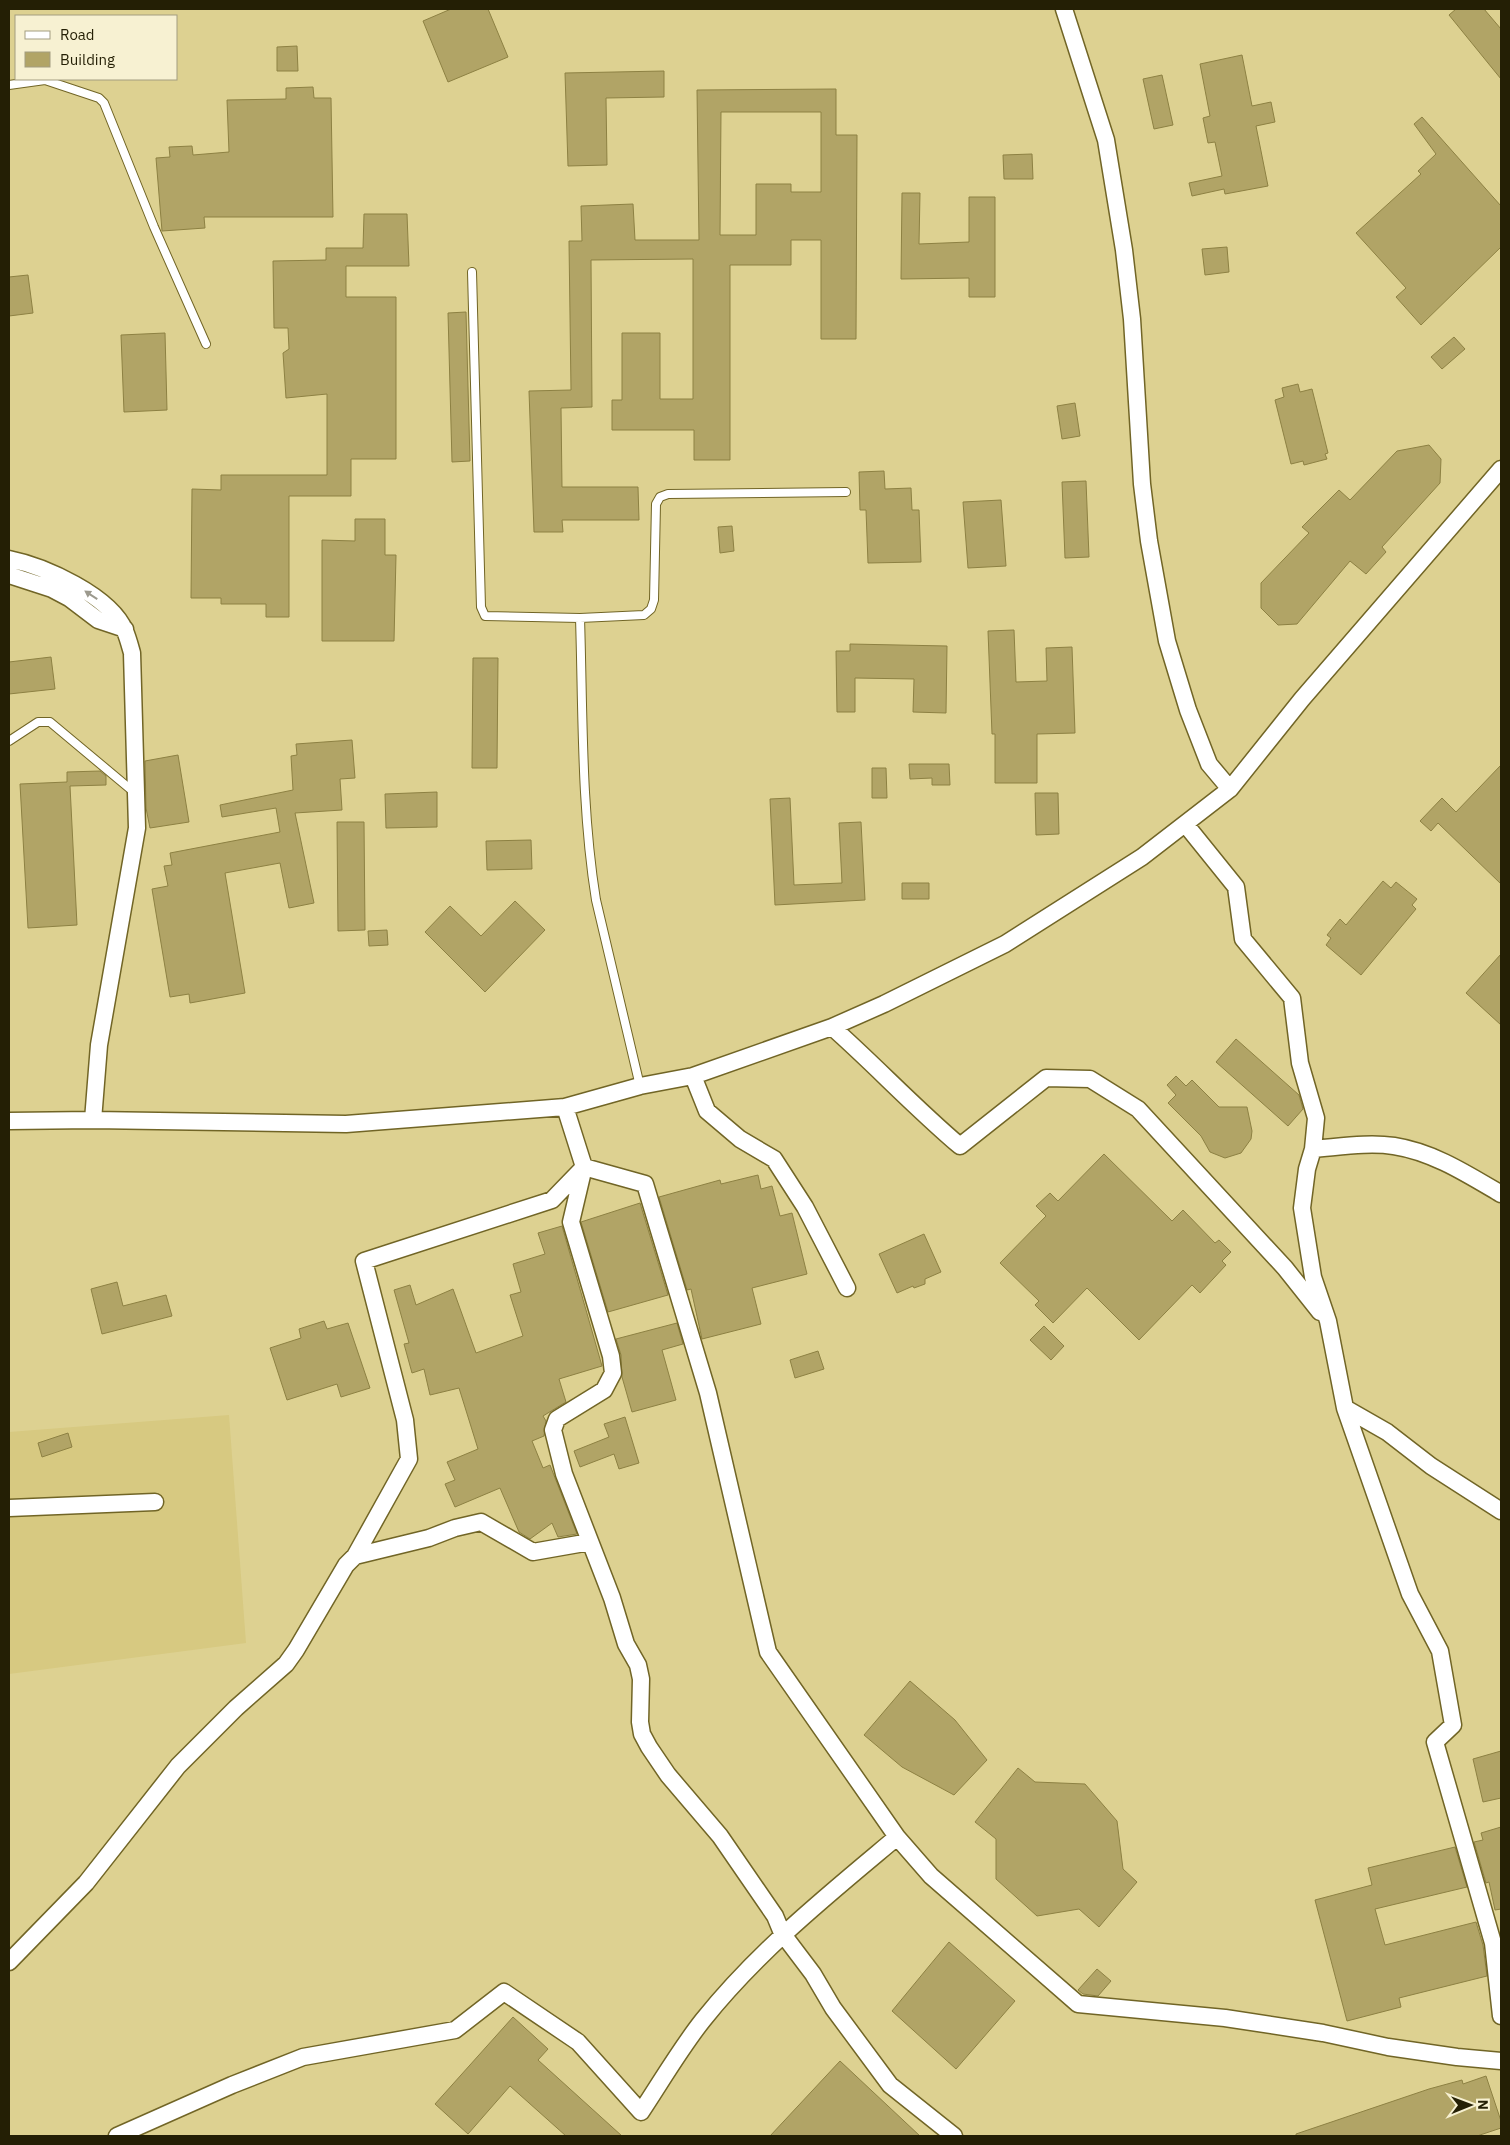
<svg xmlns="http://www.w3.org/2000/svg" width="1510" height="2145" font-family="'IBM Plex Sans',sans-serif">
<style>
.built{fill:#d7c981}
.building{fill:#b1a466;stroke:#8d8143;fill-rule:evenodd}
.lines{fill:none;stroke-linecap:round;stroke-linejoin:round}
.service-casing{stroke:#716526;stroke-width:10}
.minor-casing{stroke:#716526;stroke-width:19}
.service{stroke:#fff;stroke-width:8}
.minor{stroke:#fff;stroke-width:16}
.oneway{fill:#9c9a8e}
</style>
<rect width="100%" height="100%" fill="#ddd191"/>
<path class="built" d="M229 1415 246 1643 9 1674V1432Z"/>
<path class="building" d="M451 9H488L508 57 448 82 423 21Z
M1456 9H1484L1501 29V79L1449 15Z
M297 46 298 71H277V47Z
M1242 55 1252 106 1271 102 1275 122 1256 126 1268 186 1225 194 1224 189 1192 196 1189 183 1222 176 1215 142 1208 143 1203 118 1210 116 1200 64Z
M664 71V97L606 98 607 165 568 166 565 73Z
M1162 75 1173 125 1154 129 1143 79Z
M313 87 314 98H331L333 217H204L205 228 162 231 156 158 170 157 169 147 192 146 193 155 229 152 227 100 286 99V88Z
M836 89V135H857L856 339H821V240H791V265H730V460H694V430H612V400H622V333H660V399H693V259L591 260 592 407 561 408 562 487H638L639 520H562L563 532H534L529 391 571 390 569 241H582L581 206 633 204 635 240H699L697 90ZM721 112H821V192H791V184H756V235H720Z
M1422 117 1501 206V247L1421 325 1396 297 1406 288 1356 233 1421 174 1418 171 1436 154 1414 124Z
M1032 154 1033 179H1004L1003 155Z
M902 193H920L919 244 969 242V197H995V297H969V278L901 279Z
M364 214H407L409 266H346V297H396V459H351V496H289V617H266V604H221V598H191L192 489 221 490V475H327V394L286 398 283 353 289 349 288 328H274L273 261 326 260V248H363Z
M1227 247 1229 272 1205 275 1202 249Z
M28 275 33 313 9 316V277Z
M466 312 470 461 452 462 448 313Z
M165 333 167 410 124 412 121 335Z
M1454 337 1465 349 1442 369 1431 357Z
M1298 384 1300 392 1312 389 1328 453 1325 454 1327 459 1304 465 1303 461 1291 464 1275 400 1284 397 1282 388Z
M1075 403 1080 436 1062 439 1057 406Z
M1429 445 1441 459 1440 483 1382 547 1386 552 1366 574 1350 561 1297 624 1278 625 1261 608V583L1309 533 1302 527 1339 490 1350 500 1397 451Z
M884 471 885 489 911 488 912 510H919L921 562 868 563 866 510H860L859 472Z
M1086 481 1089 557 1065 558 1062 482Z
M1001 500 1006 566 968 568 963 502Z
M355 519H385V555H396L394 641H322V540L355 541Z
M732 526 734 551 720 553 718 527Z
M1014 630 1016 682 1047 681 1046 648 1072 647 1075 733 1037 734V783H995V734H992L988 631Z
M850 644 947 646 946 713 913 712 914 679 855 678V712H837L836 651H850Z
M51 657 55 689 9 694V662Z
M473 658H498L497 768H472Z
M352 740 355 778 340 779 342 810 295 813 314 903 289 908 280 863 225 873 245 993 190 1003 189 994 170 997 152 889 168 886 164 866 172 865 170 853 280 832 276 808 222 817 220 805 293 790 291 756 297 755 296 744Z
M178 755 189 822 150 828 146 808 145 761Z
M909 764H949L950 785H932V778L910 779Z
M1501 765V884L1438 823 1431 831 1420 821 1442 798 1456 812Z
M872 768H886L887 798H872Z
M100 771 106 776V785L70 786 77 925 28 928 20 784 67 782V772Z
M437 792V827L386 828 385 794Z
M1035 793H1058L1059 834 1036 835Z
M790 798 794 885 842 883 839 823 861 822 865 900 775 905 770 799Z
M337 822H364L365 930 338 931Z
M531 840 532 869 487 870 486 841Z
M1383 881 1391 888 1396 882 1417 899 1412 905 1416 909 1361 975 1326 945 1331 938 1327 935 1340 919 1346 925Z
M902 883H929V899H902Z
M515 901 545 930 485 992 425 932 450 906 481 936Z
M387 930 388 945 369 946 368 931Z
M1501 954V1025L1466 993Z
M1236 1039 1299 1095 1303 1109 1288 1126 1216 1062Z
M1176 1076 1186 1086 1192 1080 1219 1107H1247L1252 1131 1251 1139 1241 1153 1225 1158 1210 1152 1201 1136 1168 1103 1176 1095 1167 1085Z
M1104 1154 1172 1221 1183 1210 1215 1243 1219 1240 1231 1252 1222 1261 1226 1265 1200 1293 1192 1285 1139 1340 1087 1288 1053 1323 1035 1305 1039 1301 1000 1263 1046 1216 1036 1206 1050 1193 1058 1201Z
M758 1175 761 1189 772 1186 780 1216 792 1213 807 1274 752 1288 761 1324 702 1339 691 1289 687 1290 659 1197 720 1180 721 1184Z
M640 1203 668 1295 608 1312 581 1222Z
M562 1226 602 1366 559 1379 566 1402 543 1416 546 1421 544 1436 532 1441 543 1468 550 1465 577 1534 558 1537 552 1523 530 1539 519 1532 500 1488 455 1507 445 1484 455 1480 447 1462 478 1449 459 1388 430 1395 424 1369 412 1373 404 1344 409 1343 394 1290 410 1285 416 1305 453 1289 476 1353 523 1336 510 1295 521 1292 513 1264 545 1254 538 1233Z
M924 1234 941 1272 925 1279V1284L914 1288 913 1286 897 1293 879 1254Z
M117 1282 123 1306 166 1295 172 1316 102 1334 91 1289Z
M324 1321 327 1329 348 1323 370 1388 341 1397 337 1384 287 1400 270 1348 301 1338 299 1329Z
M677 1323 683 1344 662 1350 676 1400 632 1412 622 1377 621 1355 616 1339Z
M1044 1326 1064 1346 1051 1360 1030 1340Z
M818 1351 824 1369 795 1378 790 1360Z
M625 1417 639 1463 619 1469 614 1454 580 1467 574 1451 609 1437 604 1424Z
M68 1433 72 1447 42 1457 38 1443Z
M910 1681 955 1720 987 1760 954 1795 902 1767 864 1735Z
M1501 1751V1798L1483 1802 1473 1759Z
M1018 1768 1035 1782 1085 1784 1117 1821 1123 1869 1137 1882 1099 1927 1079 1909 1037 1916 996 1879V1839L975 1822Z
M1501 1827V1909L1495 1910 1489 1882 1486 1883 1474 1842 1483 1840 1481 1833Z
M1455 1847 1467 1887 1375 1909 1385 1945 1476 1922 1483 1945 1487 1976 1399 1998 1401 2007 1347 2021 1315 1900 1372 1885 1368 1868Z
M949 1942 1015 2001 956 2069 892 2011Z
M1097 1969 1111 1981 1098 1996 1083 1994 1078 1990Z
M513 2017 548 2049 538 2060 622 2136H566L510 2086 468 2134 435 2104Z
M840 2061 920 2136H770Z
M1486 2076 1501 2121V2128L1477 2136H1296V2134L1429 2089 1462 2080 1463 2084Z"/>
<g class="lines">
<g class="service-casing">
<path id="service" d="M9 85 45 80 99 98 104 103 154 227 206 344
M472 272 481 607 485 616 580 618 644 615 651 609 654 600 656 504 660 497 668 494 846 492
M580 618C583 712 581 807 596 900L640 1086
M9 741 38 722H50L135 793"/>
</g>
<g class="minor-casing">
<path id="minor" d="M1064 9 1106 140 1124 250 1132 319 1142 484 1149 541 1167 641 1188 710 1209 764 1230 789
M9 559C44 566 111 596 125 631 128 638 130 646 132 653L137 828 99 1045 93 1120
M9 575 52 589 69 598 98 620 125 629
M1186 825 1236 887 1243 939 1292 998 1300 1063 1316 1118 1313 1149 1307 1169 1302 1208 1313 1277 1328 1321 1345 1408 1410 1594 1440 1651 1453 1725 1435 1742 1493 1943 1501 2016
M832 1027C875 1065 915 1108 960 1146L1046 1078 1090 1079 1138 1109 1285 1268 1320 1312
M693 1076 707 1111 740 1139 774 1159 805 1207 847 1288
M9 1121 93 1120 346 1124 565 1107 640 1086 693 1076 832 1027 884 1004 1005 944 1142 857 1230 789 1302 699 1501 469
M1313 1149C1339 1147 1368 1142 1394 1146 1433 1152 1467 1174 1501 1194
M1345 1408 1387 1432 1431 1466 1501 1511
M9 1508 155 1502
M355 1556 409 1459 405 1420 364 1261 552 1200 584 1167 565 1107
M9 1962 86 1883 178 1766 236 1708 286 1664 296 1650 346 1565 355 1556 429 1538 455 1528 481 1522 533 1552 590 1542
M117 2136 232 2085 303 2057 455 2030 504 1992 578 2042 641 2112C661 2082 680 2049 703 2020 759 1950 829 1894 897 1837
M954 2136 890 2085 833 2008 813 1974 782 1933 775 1916 720 1836 668 1775 649 1747 642 1734 640 1722 641 1679 638 1665 626 1644 612 1598 564 1474 553 1430 557 1419 604 1390 613 1373 611 1356 571 1222 584 1167 645 1184 708 1393 768 1652 897 1837 931 1876 1078 2004 1225 2018 1323 2033 1388 2047 1457 2057 1501 2061"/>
</g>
<use href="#service" class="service"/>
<use href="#minor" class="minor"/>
</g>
<defs><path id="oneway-solid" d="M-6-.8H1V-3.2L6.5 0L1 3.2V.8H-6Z" transform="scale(1.25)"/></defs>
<use class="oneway" href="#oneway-solid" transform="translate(91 595) rotate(-147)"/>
<rect width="1510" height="2145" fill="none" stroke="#241f05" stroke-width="20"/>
<rect x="15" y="15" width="162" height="65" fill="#f7f1d2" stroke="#a39d80"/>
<rect x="25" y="31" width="25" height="8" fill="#ffffff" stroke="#a39d80"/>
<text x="60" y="40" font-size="15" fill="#241f05">Road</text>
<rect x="25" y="52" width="25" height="15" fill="#b1a466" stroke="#a39d80"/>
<text x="60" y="65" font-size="15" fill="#241f05">Building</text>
<g transform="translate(1470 2105) rotate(89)" stroke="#f7f1d2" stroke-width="4" paint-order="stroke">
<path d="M0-4L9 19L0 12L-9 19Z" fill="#241f05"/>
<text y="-8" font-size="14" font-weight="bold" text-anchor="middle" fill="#241f05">N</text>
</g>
</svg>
